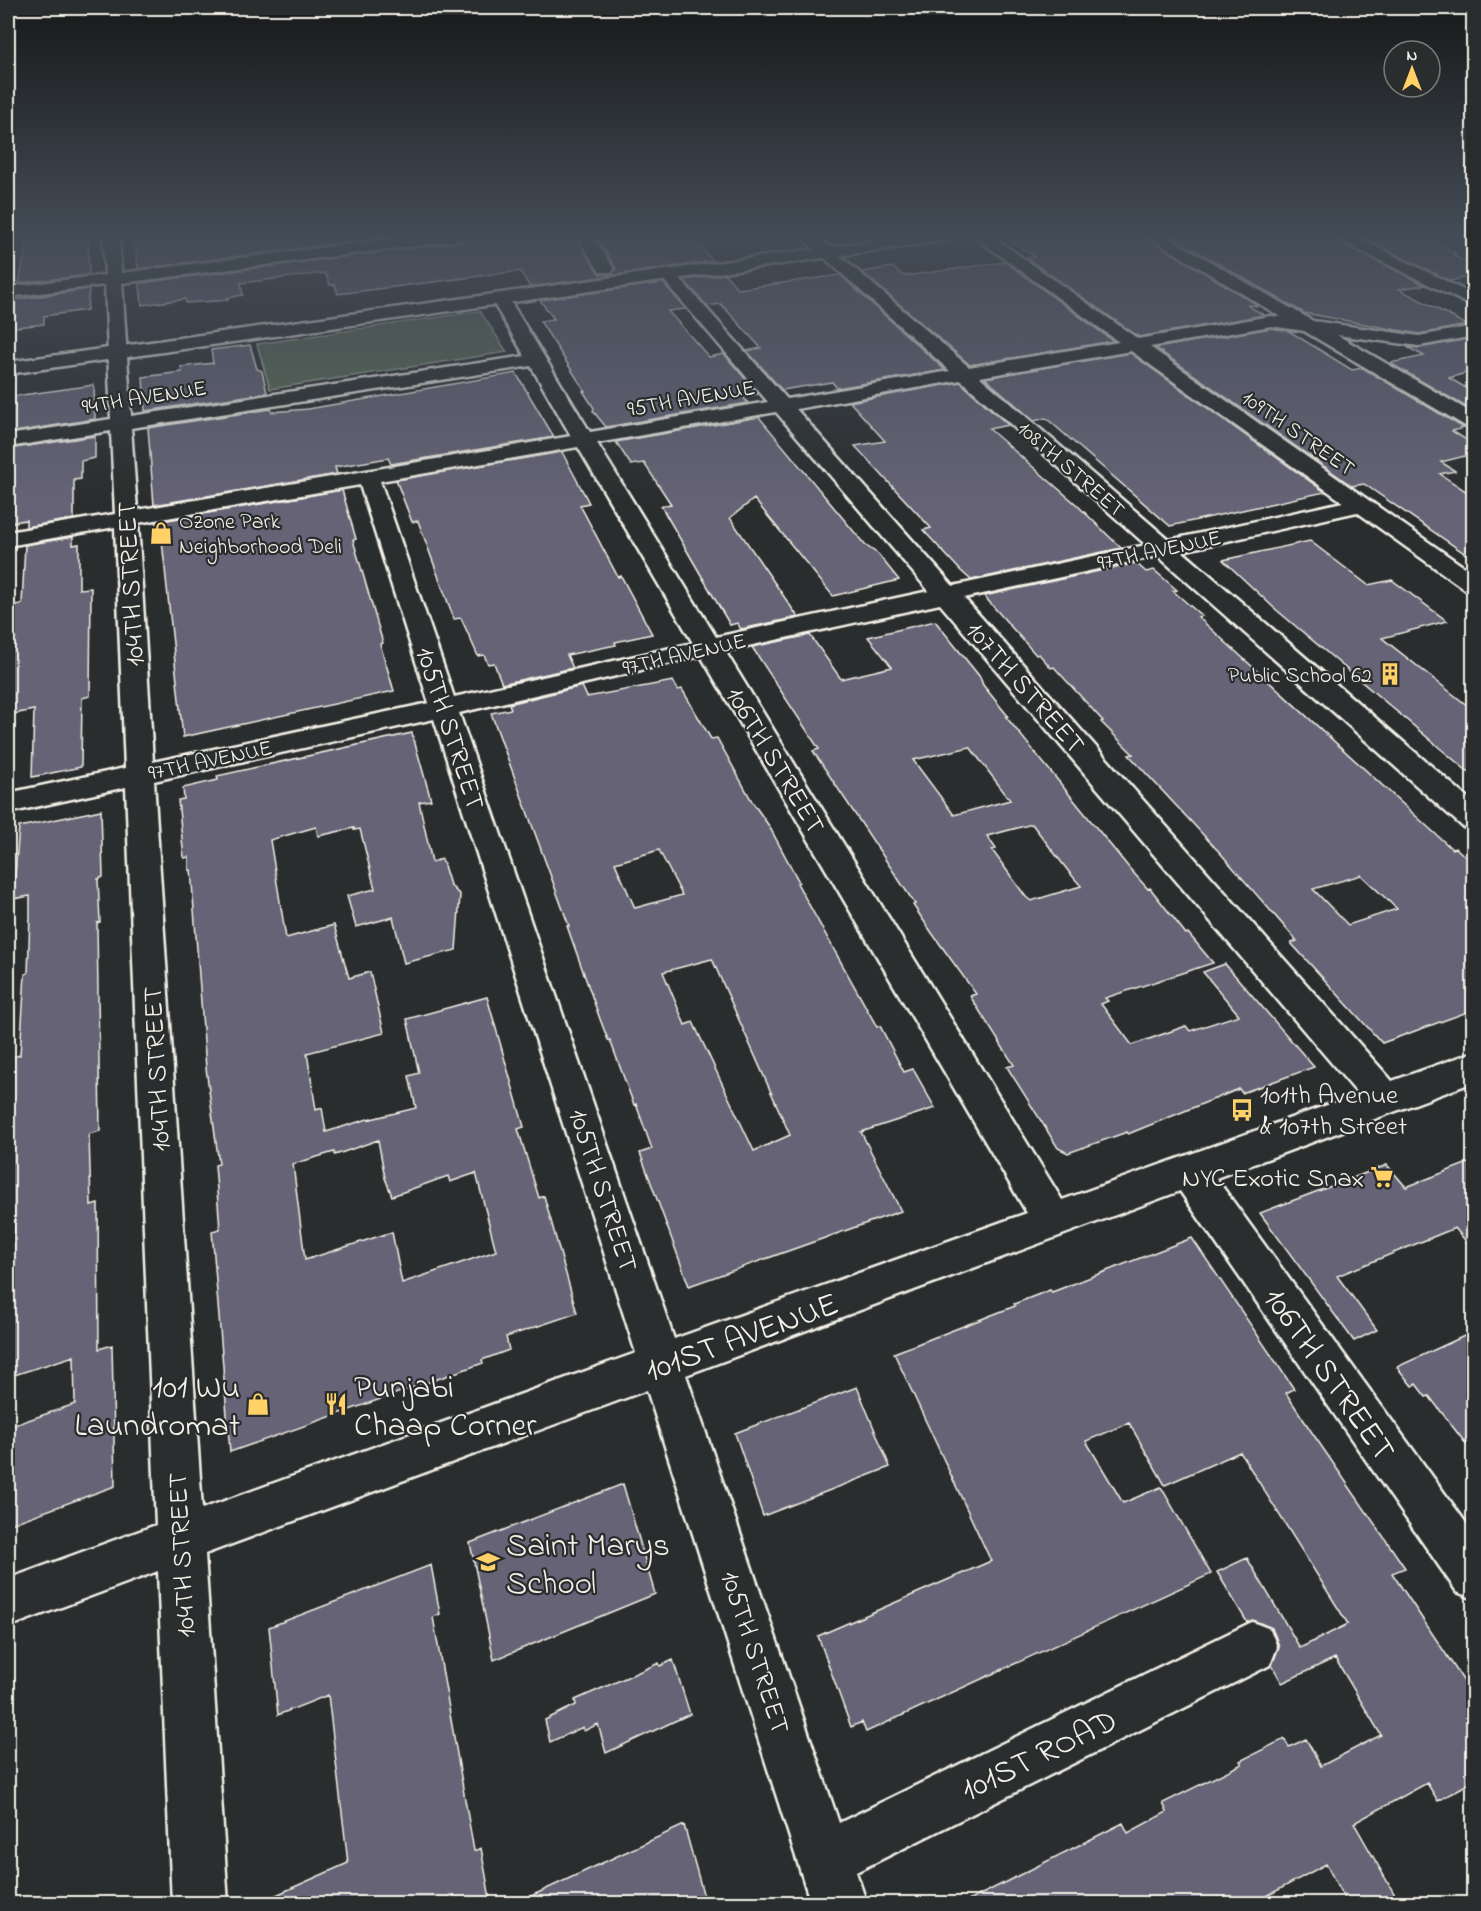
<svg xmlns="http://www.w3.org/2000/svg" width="1481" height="1911" font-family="'Indie Flower',sans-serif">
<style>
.green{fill:#5a6a54;stroke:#a7ae9e;stroke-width:1.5}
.building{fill:#656375;stroke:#f4f1e8;stroke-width:1.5;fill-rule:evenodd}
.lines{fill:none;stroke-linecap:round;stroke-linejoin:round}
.minor-casing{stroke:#f4f1e8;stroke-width:5}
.major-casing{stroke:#f4f1e8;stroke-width:5}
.minor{fill:#2a2d2e;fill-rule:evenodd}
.major{fill:#2a2d2e;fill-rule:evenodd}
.labels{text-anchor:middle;stroke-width:4.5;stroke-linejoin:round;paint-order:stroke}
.far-street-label{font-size:22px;fill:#f4f1e8;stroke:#2a2d2e}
.far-poi-label{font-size:22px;fill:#f4f1e8;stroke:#2a2d2e;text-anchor:start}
.street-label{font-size:27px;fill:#f4f1e8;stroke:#2a2d2e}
.poi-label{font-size:27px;fill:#f4f1e8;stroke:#2a2d2e;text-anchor:start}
.near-street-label{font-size:33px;fill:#f4f1e8;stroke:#2a2d2e}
.near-poi-label{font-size:33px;fill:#f4f1e8;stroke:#2a2d2e;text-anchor:start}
</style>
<rect width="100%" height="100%" fill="#2a2d2e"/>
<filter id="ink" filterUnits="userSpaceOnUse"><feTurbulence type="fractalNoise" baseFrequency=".0167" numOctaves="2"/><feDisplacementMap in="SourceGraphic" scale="12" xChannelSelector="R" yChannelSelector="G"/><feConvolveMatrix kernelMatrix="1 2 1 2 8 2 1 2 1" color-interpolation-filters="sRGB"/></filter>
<g filter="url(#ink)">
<path class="green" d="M480 311 507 352 270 389 257 344Z"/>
<path class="building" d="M64 235H88L89 275 19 283 28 239Z
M135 235H405L138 269Z
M471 235H574L600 274H612L616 268 595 235H690L713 261 530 287 520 271 338 294 335 285H330L325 273 241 283 243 295 227 298 228 300 186 303 185 299 142 305 140 283 461 242Z
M1004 235H1143L1259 306 1247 305 1264 315 1139 337 1027 258 1035 257Z
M1169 235H1330L1334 240 1425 285 1399 289 1467 325 1419 334 1304 313Z
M1357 235H1418L1455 252 1453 253 1456 254H1453L1454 256 1473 266V276L1450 281Z
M1005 262 1113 341 970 365 862 272 892 267 904 276Z
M725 274 738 289 840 275 945 370 837 388 832 382 782 390 747 351 761 348 721 304 707 306 684 280Z
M663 283 686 309 668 311 709 357 724 354 758 394 743 397 748 403 606 427 593 411 594 408 583 391H585L540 321 554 319 540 300Z
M89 289 87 310 44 316V324L8 328V301Z
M1271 328 1289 331 1352 370 1363 368 1464 428 1452 431 1473 444V454L1441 462 1455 471 1440 474 1473 496V559L1364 484 1352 486 1156 348Z
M1473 338V371L1449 378 1473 392V411L1390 363 1424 356 1407 347 1419 348Z
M250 345 257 369 262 371 267 393 145 411 143 377 182 372 181 367 213 363 211 350Z
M1130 353 1325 492 1170 526 1046 418 1034 421 985 378Z
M516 373 554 437 391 464 388 458 335 467 337 474 154 505 148 428 271 409 272 412 308 409Z
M960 382 1008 425 989 429 1076 504 1121 548 971 580 961 571 923 530 931 528 855 446 885 441 850 402Z
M94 385 95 419 8 433V397Z
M759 417 865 545 878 554 899 580 833 596 754 499 730 518 798 617 741 629 737 623 730 625 661 506 671 504 644 463 631 465 616 442Z
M95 436V458L81 461V479L74 480V519L26 527V520L8 523V449Z
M562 452 589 503 580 505 618 577 621 576 652 634 615 642 616 645 567 655 573 668 502 684 494 663 488 664 484 655 478 656 461 618 454 619 421 529 418 521 412 522 396 480Z
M342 490 356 539 353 540 383 643 380 644 394 691 183 737 162 541 158 542 156 522Z
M73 537V545L79 544V589L91 588 90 696 82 698 81 767 32 777 34 710 8 715V606L22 604 25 545Z
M1310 541 1368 585 1392 580 1447 621 1382 638 1473 710V776L1273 607 1223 560Z
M1136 563 1146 572 1154 570 1177 590 1173 591 1202 616 1198 617 1452 849 1456 848 1473 864V1010L1382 1043 1291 943 1297 941 1222 855 1129 755 1133 754 1101 722 1103 721 1054 667 1051 668 1039 654 1036 655 984 596ZM1361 875 1397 909 1348 925 1313 889Z
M935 621 980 677 983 685 1008 716 1006 717 1051 772 1130 869 1148 889 1150 888 1186 934 1188 933 1213 963 1105 998 1108 1001 1101 1004 1132 1045 1186 1026 1190 1031 1239 1015 1203 972 1225 964 1314 1067 1242 1093 1239 1089 1128 1134 1127 1132 1068 1153 1058 1148 1007 1067 1014 1065 970 996 976 994 932 933 913 905 915 904 813 751 819 749 752 647 810 635 841 679 892 667 868 637ZM970 747 1010 800 954 815 913 760ZM1032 824 1069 872 1081 886 1031 901 1026 897 992 850 996 849 987 836Z
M673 681 678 690 682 689 711 739 717 738 753 803 769 826 799 882 797 883 877 1027 880 1026 904 1072 913 1069 935 1108 861 1132 901 1211 689 1286 640 1153 652 1149 636 1104 634 1105 610 1040H608L600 1019 567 926H569L491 713 511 709 509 704 582 686 587 697ZM659 850 682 895 635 908 615 863ZM712 959 790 1135 754 1151 693 1022 685 1025 663 972Z
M412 733 431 800 419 802 432 862 442 859 450 885 460 895 456 950 404 963 393 917 356 927 347 896 375 889 360 829 354 830V828L318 836 316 827 270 840 286 938 334 925 349 978 370 972 384 1033 307 1053 316 1110 322 1108 326 1132 371 1118V1119L416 1108 409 1076 419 1073 407 1019 487 997 524 1127 518 1129 539 1198 544 1196 577 1313 506 1337 509 1350 482 1360 483 1363 230 1452 212 1231 220 1229 215 1165 219 1164 206 1068 191 870H189V857L184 858 178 800 184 799 183 788 218 780 217 776ZM378 1140 385 1178 392 1196 448 1176 450 1182 476 1173 496 1251 402 1283 392 1232 305 1260 293 1164 334 1152 335 1155Z
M101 810 103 877 98 879 100 922 97 923 100 1131 89 1134 91 1206 98 1204 99 1349 112 1345 115 1486 8 1525V1427L75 1404 74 1356 8 1377 14 1227 8 1229V1087L9 1058 20 1055 25 974 28 973 30 917V896L13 899 19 827Z
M1473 1161V1250L1455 1228 1337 1276 1377 1330 1354 1341 1260 1213 1387 1165 1406 1187Z
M1192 1238 1294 1389 1286 1393 1311 1431 1405 1568 1392 1573 1473 1695V1781L1438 1801 1427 1783 1354 1823 1400 1904H1347L1326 1864 1252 1904H962L1123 1823 1128 1833 1167 1812 1163 1803 1242 1764 1240 1761 1284 1739 1289 1747 1306 1739 1321 1766 1381 1735 1335 1658 1282 1683 1272 1665 1279 1646 1272 1628 1253 1620 1247 1622 1217 1572 1247 1558 1300 1648 1348 1624 1240 1452 1165 1485 1129 1423 1086 1441 1123 1503 1161 1487 1211 1574 866 1732 862 1722 851 1727 818 1636 991 1561 894 1353 1015 1306 1014 1304 1050 1290 1052 1292Z
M1473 1332V1453L1429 1396 1426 1397 1416 1384 1412 1386 1397 1367Z
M857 1387 890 1467 763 1516 735 1433Z
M623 1484 655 1594 494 1660 470 1543Z
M431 1565 440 1614 433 1617 474 1851 481 1848 491 1904H256L348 1863 328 1695 278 1715 269 1627Z
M673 1660 690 1714 606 1753 598 1724 584 1731 583 1727 550 1742 545 1720 576 1705 575 1700 659 1663 660 1666Z
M684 1825 706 1904H514Z"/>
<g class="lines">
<g class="minor-casing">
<path id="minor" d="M8 235H21L18 238 8 241Z
M103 235H119L121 273 423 235H469L461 240 122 283 131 416 525 356 491 299 494 295H506L509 299 590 432 768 402 662 278 660 275 668 270 674 272 787 399 950 371 799 235H816L969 367 1119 342 972 235H990L1138 339 1271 316 1281 317 1145 235H1164L1313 321 1419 336 1474 326V336L1419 346 1337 335 1474 414V429L1467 427 1304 331 1271 326 1150 347 1474 574V592L1466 590 1357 512 1182 551 1474 803V830L1463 827 1158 556 964 598 1392 1081 1474 1052V1082L1216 1178 1474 1534V1599L1457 1592 1180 1191 686 1375 839 1823 1252 1622 1270 1629 1277 1647 1270 1665 856 1872 867 1904H811L647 1390 205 1554 228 1904H172L158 1571 8 1627V1579L156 1525 126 787 8 813V793L125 768 115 527 8 546V532L115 514 111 431 8 447V435L111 419 105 285 8 297V287L105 275ZM1131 351 1343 502 1169 540 980 377ZM531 366 571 436 137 510 131 428ZM961 380 1146 545 953 586 796 409ZM776 412 929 591 716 637 597 443ZM578 447 693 643 454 697 380 481ZM360 485 429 703 153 762 138 523ZM940 604 1358 1094 1062 1200 725 651ZM701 656 1027 1213 674 1339 459 713ZM434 719 636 1353 202 1509 154 781Z
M576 235H592L614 269 612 272H600Z
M1332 235H1352L1474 295V307L1335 238Z"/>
</g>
<g class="major-casing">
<path id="major" d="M915 235H957L949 240 8 374V362Z"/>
</g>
<use href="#minor" class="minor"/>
<use href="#major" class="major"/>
</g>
</g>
<linearGradient id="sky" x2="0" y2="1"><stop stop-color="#171919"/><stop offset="0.47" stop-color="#444c57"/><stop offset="1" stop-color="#444c57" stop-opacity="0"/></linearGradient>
<rect width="1481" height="503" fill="url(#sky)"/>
<defs>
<g id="shop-bare" transform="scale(1.8)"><path d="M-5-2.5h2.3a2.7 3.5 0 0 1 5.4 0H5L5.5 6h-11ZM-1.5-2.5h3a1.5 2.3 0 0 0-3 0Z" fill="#ffd166" stroke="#2a2d2e" stroke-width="2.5" paint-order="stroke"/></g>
<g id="building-bare" transform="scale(1.8)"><path d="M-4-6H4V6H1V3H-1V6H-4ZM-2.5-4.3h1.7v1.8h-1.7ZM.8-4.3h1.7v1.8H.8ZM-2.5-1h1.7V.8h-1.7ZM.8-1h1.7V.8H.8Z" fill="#ffd166" stroke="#2a2d2e" stroke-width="2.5" paint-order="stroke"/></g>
<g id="bus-bare" transform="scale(1.8)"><path d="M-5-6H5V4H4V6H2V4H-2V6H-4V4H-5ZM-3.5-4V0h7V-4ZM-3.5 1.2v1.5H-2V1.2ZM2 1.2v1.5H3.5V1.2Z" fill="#ffd166" stroke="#2a2d2e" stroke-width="2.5" paint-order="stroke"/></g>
<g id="supermarket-bare" transform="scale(1.8)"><path d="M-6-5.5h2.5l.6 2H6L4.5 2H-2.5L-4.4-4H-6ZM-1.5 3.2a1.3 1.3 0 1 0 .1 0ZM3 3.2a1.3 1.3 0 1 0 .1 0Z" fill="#ffd166" stroke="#2a2d2e" stroke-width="2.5" paint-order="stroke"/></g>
<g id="restaurant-bare" transform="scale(1.8)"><path d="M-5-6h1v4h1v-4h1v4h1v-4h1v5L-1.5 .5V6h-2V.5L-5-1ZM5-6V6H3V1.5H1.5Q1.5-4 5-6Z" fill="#ffd166" stroke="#2a2d2e" stroke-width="2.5" paint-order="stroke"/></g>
<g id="school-bare" transform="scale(1.8)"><path d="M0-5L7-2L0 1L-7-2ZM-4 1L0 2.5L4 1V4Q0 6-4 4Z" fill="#ffd166" stroke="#2a2d2e" stroke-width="2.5" paint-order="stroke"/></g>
</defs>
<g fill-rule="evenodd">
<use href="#shop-bare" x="161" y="533"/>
<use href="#building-bare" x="1390" y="674"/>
<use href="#bus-bare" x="1242" y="1110"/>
<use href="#supermarket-bare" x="1382" y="1177"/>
<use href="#shop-bare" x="258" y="1404"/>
<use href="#restaurant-bare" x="336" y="1404"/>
<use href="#school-bare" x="488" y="1562"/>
</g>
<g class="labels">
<g class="far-street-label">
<text transform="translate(144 396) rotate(-9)" y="8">94TH AVENUE</text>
<text transform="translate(691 397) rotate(-10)" y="8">95TH AVENUE</text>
<text transform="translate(1299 432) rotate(35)" y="8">109TH STREET</text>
<text transform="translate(1072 468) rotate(41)" y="8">108TH STREET</text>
<text transform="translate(1159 549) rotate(-12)" y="8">97TH AVENUE</text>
<text transform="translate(684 653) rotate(-13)" y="8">97TH AVENUE</text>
<text transform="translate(210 759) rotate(-12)" y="8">97TH AVENUE</text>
</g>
<g class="far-poi-label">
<text x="179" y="528">Ozone Park<tspan x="179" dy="25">Neighborhood Deli</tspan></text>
<text x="1372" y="682" text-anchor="end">Public School 62</text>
</g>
<g class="street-label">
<text transform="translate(130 584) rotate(-93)" y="9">104TH STREET</text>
<text transform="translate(1026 687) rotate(49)" y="9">107TH STREET</text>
<text transform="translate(451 728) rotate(72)" y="9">105TH STREET</text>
<text transform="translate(776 760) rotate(59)" y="9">106TH STREET</text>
<text transform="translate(156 1069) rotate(-93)" y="9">104TH STREET</text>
<text transform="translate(604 1190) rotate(72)" y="9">105TH STREET</text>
<text transform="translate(181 1555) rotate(-93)" y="9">104TH STREET</text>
<text transform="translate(756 1652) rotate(72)" y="9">105TH STREET</text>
</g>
<g class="poi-label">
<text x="1260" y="1103">101th Avenue<tspan x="1260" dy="31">&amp; 107th Street</tspan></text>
<text x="1364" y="1186" text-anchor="end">NYC Exotic Snax</text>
</g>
<g class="near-street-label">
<text transform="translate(741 1335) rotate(-20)" y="12">101ST AVENUE</text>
<text transform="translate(1331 1373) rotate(55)" y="12">106TH STREET</text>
<text transform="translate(1038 1753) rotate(-26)" y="12">101ST ROAD</text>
</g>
<g class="near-poi-label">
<text x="240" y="1397" text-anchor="end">101 Wu<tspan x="240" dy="38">Laundromat</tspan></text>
<text x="354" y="1397">Punjabi<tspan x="354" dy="38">Chaap Corner</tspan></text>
<text x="506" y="1555">Saint Marys<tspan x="506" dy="38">School</tspan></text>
</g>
</g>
<rect width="1481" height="1911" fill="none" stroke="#2a2d2e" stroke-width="30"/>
<rect x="15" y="15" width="1451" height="1881" fill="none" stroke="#f4f1e8" stroke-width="2" filter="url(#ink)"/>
<g transform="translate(1412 69)"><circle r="28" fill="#2a2d2e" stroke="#7b7b78" stroke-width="1.5"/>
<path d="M0-4.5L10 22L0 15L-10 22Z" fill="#ffd166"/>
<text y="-9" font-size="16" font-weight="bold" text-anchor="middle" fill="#f4f1e8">N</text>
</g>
</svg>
